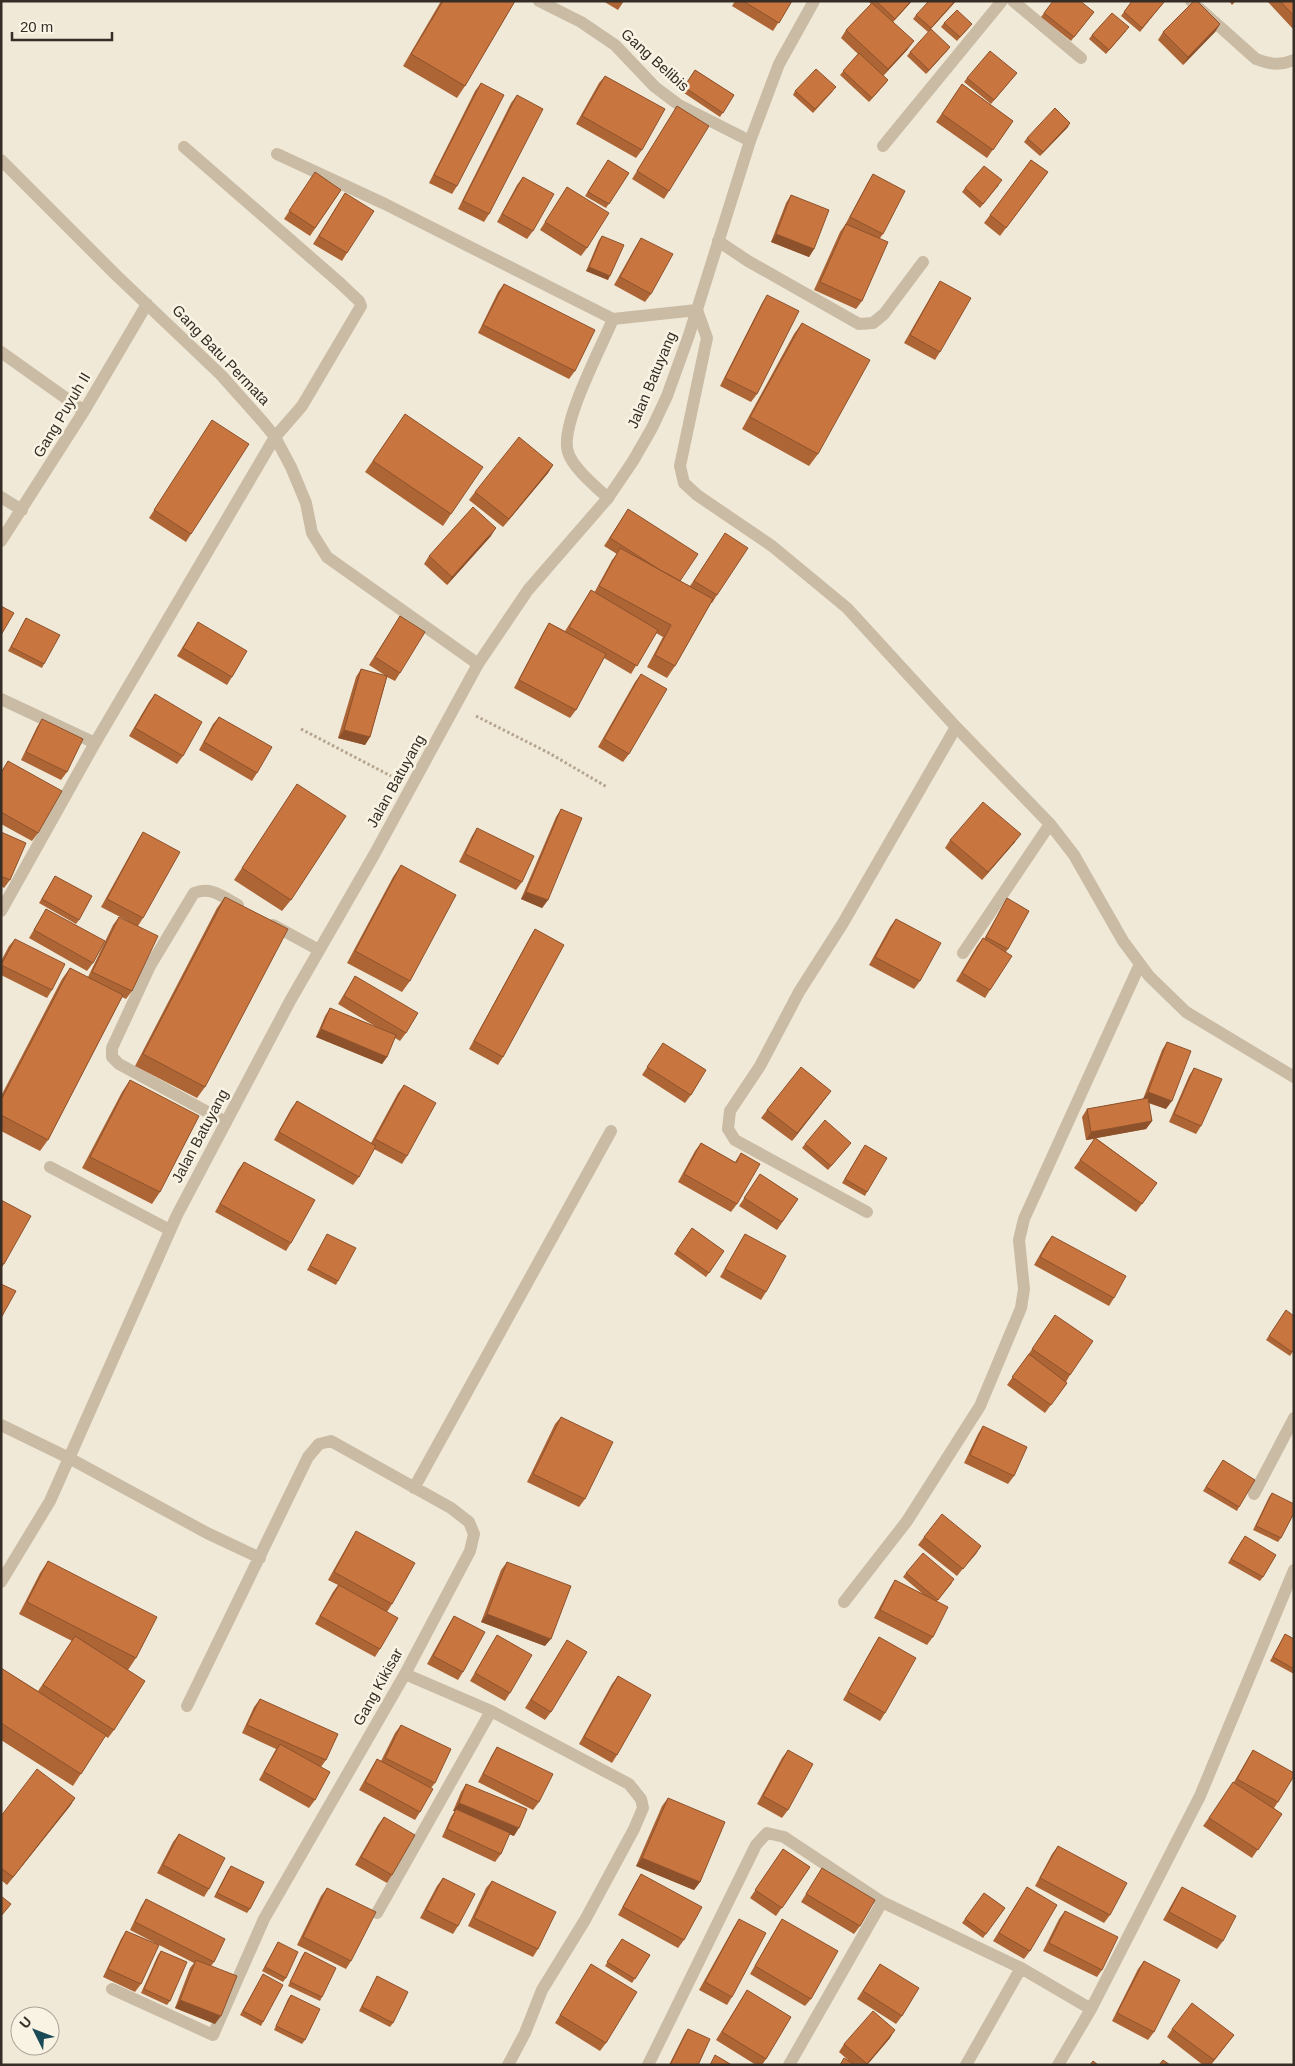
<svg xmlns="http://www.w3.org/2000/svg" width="1295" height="2066" font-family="Arial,sans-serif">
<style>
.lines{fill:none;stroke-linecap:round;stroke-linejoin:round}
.path{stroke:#b5a58e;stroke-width:3;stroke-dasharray:2.5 2.5;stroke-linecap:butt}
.service{stroke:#cabba4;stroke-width:12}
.minor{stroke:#cabba4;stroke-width:12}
.tertiary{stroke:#cabba4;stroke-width:12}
.wall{fill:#ad6536}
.shaded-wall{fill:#8d522c}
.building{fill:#c9753f;stroke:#8d522c}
.labels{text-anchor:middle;stroke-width:5;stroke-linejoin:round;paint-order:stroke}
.street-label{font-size:15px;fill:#352d26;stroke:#f9f3e4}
</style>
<rect width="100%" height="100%" fill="#f1e9d8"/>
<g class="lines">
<path class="path" d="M476 716 549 753 607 787
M301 729 391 776"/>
<path class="service" d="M1013 1 1081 58"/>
<path class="minor" d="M539 1 581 22 615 45 655 87 679 105 750 141
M1191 1 1256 59C1269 64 1280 66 1294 60
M883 146 1002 1
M277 154 385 204 613 319 697 310 707 338 680 466 684 483 697 495 772 546 847 608 956 727 1050 824 1074 855 1123 941 1149 976 1186 1012 1294 1077
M1 160 116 275 221 375 263 422 275 437 291 467 306 503 312 533 327 557 478 664
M718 241 748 261 859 324 873 323 884 314 923 262
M1 352 84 411
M1 497 22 510
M608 498C596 487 572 467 568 452 559 426 602 346 613 319
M1 541 84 411 147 304
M1 699 95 743
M1 911 95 743 275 437 302 406 361 306 359 301 340 283 184 147
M273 925 319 950
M963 953 1050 824
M226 1122 119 1064 112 1057V1048L150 966 194 893C211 886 223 897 238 905
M50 1167 170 1230
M867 1212 735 1140 728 1129 730 1111 760 1066 799 992 843 923 956 727
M1 1425 69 1458 207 1533 260 1558
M414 1488 611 1131
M1254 1494 1294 1418
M844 1602 907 1521 980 1406 1021 1308 1024 1289 1019 1240 1024 1219 1140 964
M405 1674 491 1711 629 1784 641 1799 643 1808 634 1829 585 1920 542 1990 525 2033 508 2065
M377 1913 491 1711
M112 1989 213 2035 264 1919 405 1674 470 1551 474 1534 469 1522 451 1508 331 1441 319 1444 308 1457 187 1706
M648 2065 756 1845 767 1833 784 1837 882 1902 1021 1968 1091 2009
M789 2065 882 1902
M966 2065 1021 1968
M1058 2065 1091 2009 1200 1796 1294 1570"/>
<path class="tertiary" d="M1 1582 50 1501 177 1215 290 1001 374 855 478 664 528 590 608 498 633 461 652 428 667 396 689 335 750 141 779 64 814 1"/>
</g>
<path class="wall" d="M441 1H515L465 86 457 98 403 66Z
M603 1H624L618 10Z
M735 1H792L773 31 732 6Z
M868 1H912L893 22 908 49 883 76 888 80 869 102 840 75 858 54 841 38 846 30 871 4Z
M956 1 928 32 913 19 916 15Z
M1132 1H1165L1140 32 1121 16Z
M1229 1H1236L1232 5Z
M1267 1H1294V30Z
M1094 12 1071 41 1041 17 1044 13Z
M944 23 972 24 957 41 941 27Z
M1220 24 1215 32 1183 65 1158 40 1163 32Z
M1126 31 1106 54 1089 39 1092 35Z
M950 47 926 74 907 56 910 52Z
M695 70 734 95 720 117 681 91Z
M1017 73 991 104 964 82 967 78Z
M605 76 642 150 636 158 576 124 599 83Z
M481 83 457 186 452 194 429 183 475 91Z
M962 84 1013 121 987 158 936 122Z
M795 91H833L813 113 793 95Z
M517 95 489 214 484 222 458 209 511 103Z
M677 106 669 191 664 199 632 179Z
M1068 127 1040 156 1024 142 1027 138Z
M608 160 629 173 606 208 585 196Z
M1031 160 1048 172 1000 236 984 223Z
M315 172 341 190 310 236 284 219Z
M873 174 883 234 880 238 862 301 856 309 814 290 840 232 845 225 868 182Z
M523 177 533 231 527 239 497 222 517 185Z
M999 185 980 208 962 192 965 188Z
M567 187 587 248 581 256 540 230Z
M345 193 347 253 342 261 313 244Z
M791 195 814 249 809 257 771 242 786 203Z
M602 236 608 280 586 271 599 240Z
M641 238 651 294 645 302 614 285 636 246Z
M940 281V352L935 360 904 343 935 289Z
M504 284 575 371 569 379 478 333 498 292Z
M767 295 757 394 751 402 720 386 762 303Z
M802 323 818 454 809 466 742 429 794 334Z
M405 414 451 514 443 526 365 472Z
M212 420 191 534 186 542 149 518Z
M553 465 548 473 503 527 469 500 475 492Z
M628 509 680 581 690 586 720 541 717 595 712 603H711L675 666 667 678 647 667 663 637 656 633 631 674 604 658 576 710 570 718 514 688 544 631 549 623 565 631 591 590 594 593 612 560 617 554 604 546Z
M491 536 447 585 424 564 429 556Z
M400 616V673L395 681 387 677 370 737 365 745 338 738 356 677 361 669 386 676 369 665Z
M26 618 44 664 42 668 8 651Z
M198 622 232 677 227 685 177 656Z
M641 674 629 754 623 762 598 747 635 682Z
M155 694 183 756 177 764 129 736 149 702Z
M219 717 257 773 252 781 199 750 213 724Z
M42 719 67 772 61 780 21 760 37 727Z
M8 761 38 833 32 841 1 824V772Z
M297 784 291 900 282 911 234 880Z
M561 809 548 900 542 908 521 899 556 817Z
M477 828 522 882 516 890 459 862 472 836Z
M1 832 10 880 4 888 1 886Z
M143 832V918L138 926 132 991 126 999 122 997 48 1140 40 1151 1 1131V1096L62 979 70 968 88 977 113 925 119 917 130 922 101 907 138 840Z
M950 840 1015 842 982 880 945 848Z
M401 865 410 981 402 992 347 963 393 877Z
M55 876 79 920 76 924 39 903Z
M225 897 205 1087 197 1098 135 1066 217 908Z
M1007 898 1008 949 1006 952 990 990 985 998 956 981 977 946 983 938 984 939Z
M46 909 93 963 87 971 29 938Z
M896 919 920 981 914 989 869 965 890 927Z
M535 929 503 1057 498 1065 469 1049 530 937Z
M15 939 52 990 47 998 1 975V961L9 946Z
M355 976 406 1033 400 1041 395 1038 387 1057 382 1064 316 1037 325 1016 330 1008 378 1028 338 1004Z
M1167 1042 1166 1109 1148 1103 1152 1121 1146 1129 1096 1138 1157 1183 1136 1212 1074 1168 1095 1139 1086 1140 1082 1117 1087 1109 1143 1099 1162 1050Z
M663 1043 691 1095 685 1103 642 1075Z
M1194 1068 1201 1126 1196 1134 1169 1122 1189 1076Z
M130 1080 160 1192 152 1204 82 1168 122 1092Z
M404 1085 407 1156 402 1164 374 1149 359 1177 353 1185 274 1140 291 1109 297 1101 371 1143 398 1093Z
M831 1091 792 1141 761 1118 767 1110Z
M701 1143 735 1162 741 1153 737 1204 731 1212 678 1182 695 1151Z
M851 1143 828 1170 802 1148 805 1144Z
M862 1149 867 1192 865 1196 842 1183Z
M244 1162 291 1243 286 1251 215 1212 238 1170Z
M760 1174 798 1199 777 1230 739 1206Z
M1 1200 4 1264 1 1269Z
M692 1228 724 1251 706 1277 674 1254Z
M327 1234 338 1281 336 1285 307 1270Z
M745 1234 766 1292 761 1300 720 1277 740 1242Z
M1052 1236 1114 1298 1109 1306 1034 1265 1046 1244Z
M1286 1310 1294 1350 1290 1356 1266 1340Z
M1055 1315 1070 1375 1066 1382 1067 1383 1045 1413 1007 1385 1026 1358Z
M561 1417 585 1499 579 1507 527 1482 555 1424Z
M983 1426 1014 1476 1008 1484 964 1463 978 1434Z
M1223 1460 1239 1507 1237 1511 1203 1491Z
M1272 1493 1281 1538 1278 1542 1253 1530 1269 1497Z
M356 1531 392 1604 387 1612 380 1649 375 1657 315 1624 333 1592 338 1585 328 1580 351 1539Z
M924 1537 981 1546 957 1576 918 1545Z
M1242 1540 1263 1577 1260 1581 1228 1563Z
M48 1561 136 1658 128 1670 114 1730 108 1738 105 1736 73 1786 1 1740V1668L38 1691 72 1641 19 1614 40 1573Z
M507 1562 545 1646 481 1622 501 1570Z
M906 1573 952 1583 937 1601 933 1637 927 1645 874 1618 890 1588 895 1580 924 1595 903 1577Z
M454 1616 463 1672 458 1680 427 1664 449 1624Z
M1285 1634 1294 1639V1674L1270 1661Z
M497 1635 510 1693 505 1701 470 1681 492 1643Z
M879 1637 885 1713 880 1721 843 1700 874 1645Z
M567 1640 551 1712 545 1720 525 1708Z
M618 1676 617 1755 612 1763 579 1744 612 1684Z
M260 1699 326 1760 321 1767 315 1800 309 1808 259 1780 276 1749 242 1733 254 1707Z
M401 1725 435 1783 431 1788 420 1812 415 1820 359 1790 372 1767 377 1759 381 1761 395 1733Z
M497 1747 539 1802 533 1810 478 1782 492 1755Z
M788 1750V1810L782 1818 757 1804 782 1758Z
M1253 1750 1278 1802 1274 1808 1282 1814 1252 1858 1203 1826 1234 1782 1248 1758Z
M466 1784 514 1836 509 1834 501 1854 495 1862 442 1837 451 1817 455 1811H453L461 1792Z
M75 1798 70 1806 7 1885 1 1880V1816Z
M668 1798 700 1882 694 1890 636 1866 662 1806Z
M384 1817 392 1875 387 1883 355 1865 378 1825Z
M179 1834 209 1889 204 1897 157 1873 173 1842Z
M1058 1846 1110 1915 1104 1923 1035 1886 1052 1854Z
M783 1849 810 1867 776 1916 750 1898Z
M231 1866 250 1909 247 1913 214 1897 228 1870Z
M822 1868 860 1926 854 1934 801 1902Z
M641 1874 684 1940 678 1948 618 1915 636 1882Z
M443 1878 458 1926 453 1934 420 1918 437 1886Z
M492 1881 538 1949 533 1957 468 1926 486 1888Z
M1027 1887 1030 1951 1024 1959 993 1941Z
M1182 1887 1223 1941 1217 1949 1163 1920 1177 1895Z
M327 1888 351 1961 346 1969 297 1945 321 1896Z
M984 1893 1005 1908 983 1938 962 1923Z
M146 1899 214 1962 211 1966 215 2024 175 2008 190 1968 194 1963 130 1930 141 1907Z
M1065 1911 1102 1970 1097 1977 1043 1951 1059 1919Z
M739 1919 732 1997 727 2005 699 1990 734 1927Z
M782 1919 811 1999 805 2006 750 1974 777 1927Z
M126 1931 141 1984 135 1992 103 1977 121 1939Z
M622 1939 650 1955 632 1983 605 1966Z
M278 1942 286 1978 283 1982 262 1971Z
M161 1951 170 2001 167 2005 141 1993 158 1955Z
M305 1952 322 1997 320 2001 288 1986 302 1956Z
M1144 1961 1154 2032 1148 2040 1112 2021 1138 1969Z
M591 1964 606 2043 600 2051 555 2023Z
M880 1964 902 2016 896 2024 857 1999Z
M263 1974V2022L261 2026 240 2015Z
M377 1976 393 2023 390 2027 359 2011Z
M747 1990 766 2059 762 2065H756L716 2040Z
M291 1995 305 2040 302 2044 274 2030 288 1999Z
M688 2029 698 2065H669L685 2033Z
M1172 2029 1234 2035 1211 2065H1203L1167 2037Z
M890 2038 867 2065H839L848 2060 839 2052 844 2044Z"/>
<path class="shaded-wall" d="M911 1H912L892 23 895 19Z
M955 1H956L928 32 931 28Z
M1220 24 1215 32 1183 65 1188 57Z
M914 41 908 49 882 77 888 69Z
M950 47 947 51 926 74 929 70Z
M888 80 885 84 869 102 872 98Z
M1070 123 1068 127 1040 156 1043 152Z
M776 234 814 249 809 257 771 242Z
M589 267 610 276 608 280 586 271Z
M553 465 548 473 503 527 509 519Z
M496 528 491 536 447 585 452 577Z
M344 730 370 737 365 745 338 738Z
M1021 834 1015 842 982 880 988 872Z
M526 892 548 900 542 908 521 899Z
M321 1029 387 1057 382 1064 316 1037Z
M831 1091 825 1099 792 1141 797 1133Z
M1148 1092 1172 1101 1166 1109 1142 1100Z
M1152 1121 1146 1129 1086 1140 1091 1132Z
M981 1546 976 1554 957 1576 963 1569Z
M487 1614 551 1639 545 1646 481 1622Z
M75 1798 70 1806 7 1885 13 1877Z
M459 1803 519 1828 514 1836 455 1812 456 1809 455 1811H453Z
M642 1858 700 1882 694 1890 636 1866Z
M180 2000 221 2016 215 2024 175 2008Z
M895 2030 890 2038 867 2065H866Z"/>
<path class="building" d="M443 1H515L465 86 411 54Z
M743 1H792L779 23Z
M876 1H911L895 19Z
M929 1H955L931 28 916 15Z
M1053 1H1080L1094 12 1074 37 1044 13Z
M1132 1H1165L1142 28 1124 12Z
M1194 1H1197L1220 24 1188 57 1163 32Z
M1280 1H1294V16Z
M872 3 914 41 888 69 846 30Z
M957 10 972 24 960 37 944 23Z
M1112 13 1129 27 1109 50 1092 35Z
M931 29 950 47 929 70 910 52Z
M990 51 1017 73 994 100 967 78Z
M859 53 888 80 872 98 843 71Z
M816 69 836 87 815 109 795 91Z
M695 70 734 95 723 113 684 87Z
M605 76 665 109 642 150 582 116Z
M481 83 504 95 457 186 434 175Z
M962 84 1013 121 993 150 942 114Z
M517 95 543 109 489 214 463 201Z
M677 106 709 126 669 191 637 171Z
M1055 108 1070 123 1043 152 1027 138Z
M608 160 629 173 609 204 588 192Z
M1031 160 1048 172 1006 228 990 215Z
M984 166 1002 180 983 204 965 188Z
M315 172 341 190 315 228 289 211Z
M873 174 905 191 883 234 850 217Z
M523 177 554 194 533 231 502 214Z
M567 187 609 213 587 248 545 222Z
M345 193 374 211 347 253 319 236Z
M791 195 829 210 814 249 776 234Z
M846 224 888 242 862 301 820 282Z
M602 236 624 245 610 276 589 267Z
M641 238 673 254 651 294 620 277Z
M940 281 971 298 940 352 910 335Z
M504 284 595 330 575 371 483 325Z
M767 295 799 311 757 394 725 378Z
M802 323 870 360 818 454 750 417Z
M405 414 483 467 451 514 373 461Z
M212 420 249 444 191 534 154 510Z
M519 437 553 465 509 519 475 492Z
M473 507 496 528 452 577 429 556Z
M628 509 698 554 680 581 660 570 610 538Z
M725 533 748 548 717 595 694 581Z
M620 548 713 599 675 666 655 655 671 625 599 586Z
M591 590 658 630 637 666 569 627Z
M1 606 14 613 1 635Z
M400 616 425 632 400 673 375 657Z
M26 618 60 635 44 664 11 647Z
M198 622 247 651 232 677 183 648Z
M549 623 606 654 576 710 519 680Z
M361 669 387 676 370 737 344 730Z
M641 674 667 689 629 754 604 739Z
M155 694 202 722 183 756 135 728Z
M219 717 272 747 257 773 204 742Z
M42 719 83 739 67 772 26 752Z
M8 761 62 791 38 833 1 812V773Z
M297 784 346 816 291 900 242 868Z
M983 802 1021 834 988 872 950 840Z
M561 809 582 818 548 900 526 892Z
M477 828 534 856 522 882 465 854Z
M1 832 26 843 10 880 1 876Z
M143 832 180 852 143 918 107 899Z
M401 865 456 895 410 981 355 951Z
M55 876 92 896 79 920 42 899Z
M225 897 288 929 205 1087 143 1054Z
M1007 898 1029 911 1008 949 986 937Z
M46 909 105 941 93 963 34 930Z
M119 917 158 936 132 991 92 972Z
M896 919 941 943 920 981 875 957Z
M535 929 564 945 503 1057 474 1041Z
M983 938 1012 956 990 990 962 973Z
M15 939 65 964 52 990 1 965Z
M70 968 123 995 48 1140 1 1115V1100Z
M355 976 418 1013 406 1033 344 996Z
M330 1008 396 1035 387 1057 321 1029Z
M1167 1042 1191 1051 1172 1101 1148 1092Z
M663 1043 706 1070 691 1095 647 1067Z
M801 1067 831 1091 797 1133 767 1110Z
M1194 1068 1222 1079 1201 1126 1174 1114Z
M130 1080 199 1116 160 1192 90 1157Z
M404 1085 436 1103 407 1156 375 1139Z
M1148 1098 1152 1121 1091 1132 1087 1109Z
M297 1101 376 1146 359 1177 279 1132Z
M825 1120 851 1143 831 1166 805 1144Z
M1095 1138 1157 1183 1142 1204 1080 1160Z
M701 1143 736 1163 741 1153 760 1164 737 1204 684 1174Z
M865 1145 887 1158 867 1192 845 1179Z
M244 1162 315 1200 291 1243 220 1204Z
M760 1174 798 1199 782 1222 744 1198Z
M1 1200 31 1216 4 1264 1 1263Z
M692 1228 724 1251 709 1273 677 1250Z
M327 1234 356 1248 338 1281 310 1266Z
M745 1234 786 1256 766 1292 725 1269Z
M1052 1236 1126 1276 1114 1298 1040 1257Z
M1 1284 16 1291 1 1318Z
M1286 1310 1294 1316V1350L1292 1352 1269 1336Z
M1055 1315 1093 1341 1070 1375 1032 1349Z
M1029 1354 1067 1383 1051 1405 1012 1377Z
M561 1417 613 1442 585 1499 533 1474Z
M983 1426 1027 1447 1014 1476 970 1455Z
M1223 1460 1255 1480 1239 1507 1206 1487Z
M1272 1493 1294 1504V1513L1281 1538 1256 1526Z
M942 1514 981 1546 963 1569 924 1537Z
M356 1531 415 1563 392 1604 334 1572Z
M1245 1536 1276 1555 1263 1577 1231 1559Z
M923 1553 954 1579 938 1600 906 1573Z
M48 1561 157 1617 136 1658 27 1602Z
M507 1562 571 1586 551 1639 487 1614Z
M895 1580 948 1607 933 1637 880 1610Z
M339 1585 398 1618 380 1649 320 1616Z
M454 1616 485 1632 463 1672 433 1656Z
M1285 1634 1294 1639V1669L1273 1657Z
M497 1635 532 1655 510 1693 475 1673Z
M75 1636 145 1681 114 1730 43 1685Z
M879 1637 916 1658 885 1713 848 1692Z
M567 1640 587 1652 551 1712 531 1700Z
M1 1668 106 1735 81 1774 1 1723Z
M618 1676 651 1695 617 1755 584 1737Z
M260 1699 338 1734 326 1760 247 1725Z
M401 1725 451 1749 435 1783 385 1758Z
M280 1744 330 1772 315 1800 264 1772Z
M497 1747 553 1774 539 1802 483 1774Z
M788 1750 813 1764 788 1810 763 1796Z
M1253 1750 1294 1773V1776L1278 1802 1237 1779Z
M377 1759 433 1789 420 1812 365 1782Z
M37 1769 75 1798 13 1877 1 1868V1816Z
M1233 1782 1282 1814 1258 1850 1209 1818Z
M466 1784 527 1809 519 1828 459 1803Z
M668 1798 725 1822 700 1882 642 1858Z
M456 1809 510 1833 501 1854 447 1829Z
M384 1817 415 1835 392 1875 361 1857Z
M179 1834 225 1858 209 1889 163 1865Z
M1058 1846 1127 1883 1110 1915 1040 1878Z
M783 1849 810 1867 782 1908 755 1890Z
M231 1866 264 1882 250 1909 217 1893Z
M822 1868 875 1900 860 1926 806 1894Z
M641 1874 702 1907 684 1940 623 1907Z
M443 1878 475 1894 458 1926 426 1910Z
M492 1881 556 1912 538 1949 474 1918Z
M1027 1887 1057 1905 1030 1951 999 1933Z
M1182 1887 1236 1916 1223 1941 1169 1912Z
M327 1888 376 1912 351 1961 303 1937Z
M984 1893 1005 1908 986 1934 965 1919Z
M1 1896 11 1904 1 1916Z
M146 1899 225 1939 214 1962 135 1922Z
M1065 1911 1118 1937 1102 1970 1049 1943Z
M739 1919 766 1933 732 1997 705 1982Z
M782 1919 838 1951 811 1999 755 1966Z
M126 1931 159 1945 141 1984 108 1969Z
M622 1939 650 1955 635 1979 607 1962Z
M278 1942 298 1952 286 1978 265 1967Z
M161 1951 187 1962 170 2001 144 1989Z
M305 1952 336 1968 322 1997 290 1982Z
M196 1960 237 1976 221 2016 180 2000Z
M1144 1961 1180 1980 1154 2032 1117 2013Z
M591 1964 637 1992 606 2043 560 2015Z
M880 1964 919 1988 902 2016 863 1991Z
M263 1974 283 1985 263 2022 243 2011Z
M377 1976 408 1992 393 2023 362 2007Z
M747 1990 791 2017 766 2059 722 2032Z
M291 1995 320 2009 305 2040 276 2026Z
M1192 2003 1234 2035 1214 2060 1172 2029Z
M873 2011 895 2030 867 2064 844 2044Z
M688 2029 710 2039 698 2065H670Z
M715 2055 732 2065H710Z
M844 2058 855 2065H840Z
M1163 2060 1170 2065H1159Z
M1093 2061 1098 2065H1090Z"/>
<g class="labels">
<g class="street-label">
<text transform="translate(655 60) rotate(42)" y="5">Gang Belibis</text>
<text transform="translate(221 355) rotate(46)" y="5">Gang Batu Permata</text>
<text transform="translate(652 380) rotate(-67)" y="5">Jalan Batuyang</text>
<text transform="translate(62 415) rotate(-59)" y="5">Gang Puyuh II</text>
<text transform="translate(396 781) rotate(-61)" y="5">Jalan Batuyang</text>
<text transform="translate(200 1136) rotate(-62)" y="5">Jalan Batuyang</text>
<text transform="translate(378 1687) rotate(-61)" y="5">Gang Kikisar</text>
</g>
</g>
<rect width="1295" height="2066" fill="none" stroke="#352d26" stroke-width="5"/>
<g transform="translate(35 2031) rotate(312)"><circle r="24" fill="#f9f3e4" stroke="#aba498"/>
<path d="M0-4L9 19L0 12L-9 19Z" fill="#1b4a57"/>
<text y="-8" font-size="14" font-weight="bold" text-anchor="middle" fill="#352d26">U</text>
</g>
<path d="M12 32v8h100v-8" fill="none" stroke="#352d26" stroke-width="2.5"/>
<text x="20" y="32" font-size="15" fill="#352d26" stroke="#f9f3e4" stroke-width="4" paint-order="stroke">20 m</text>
</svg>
